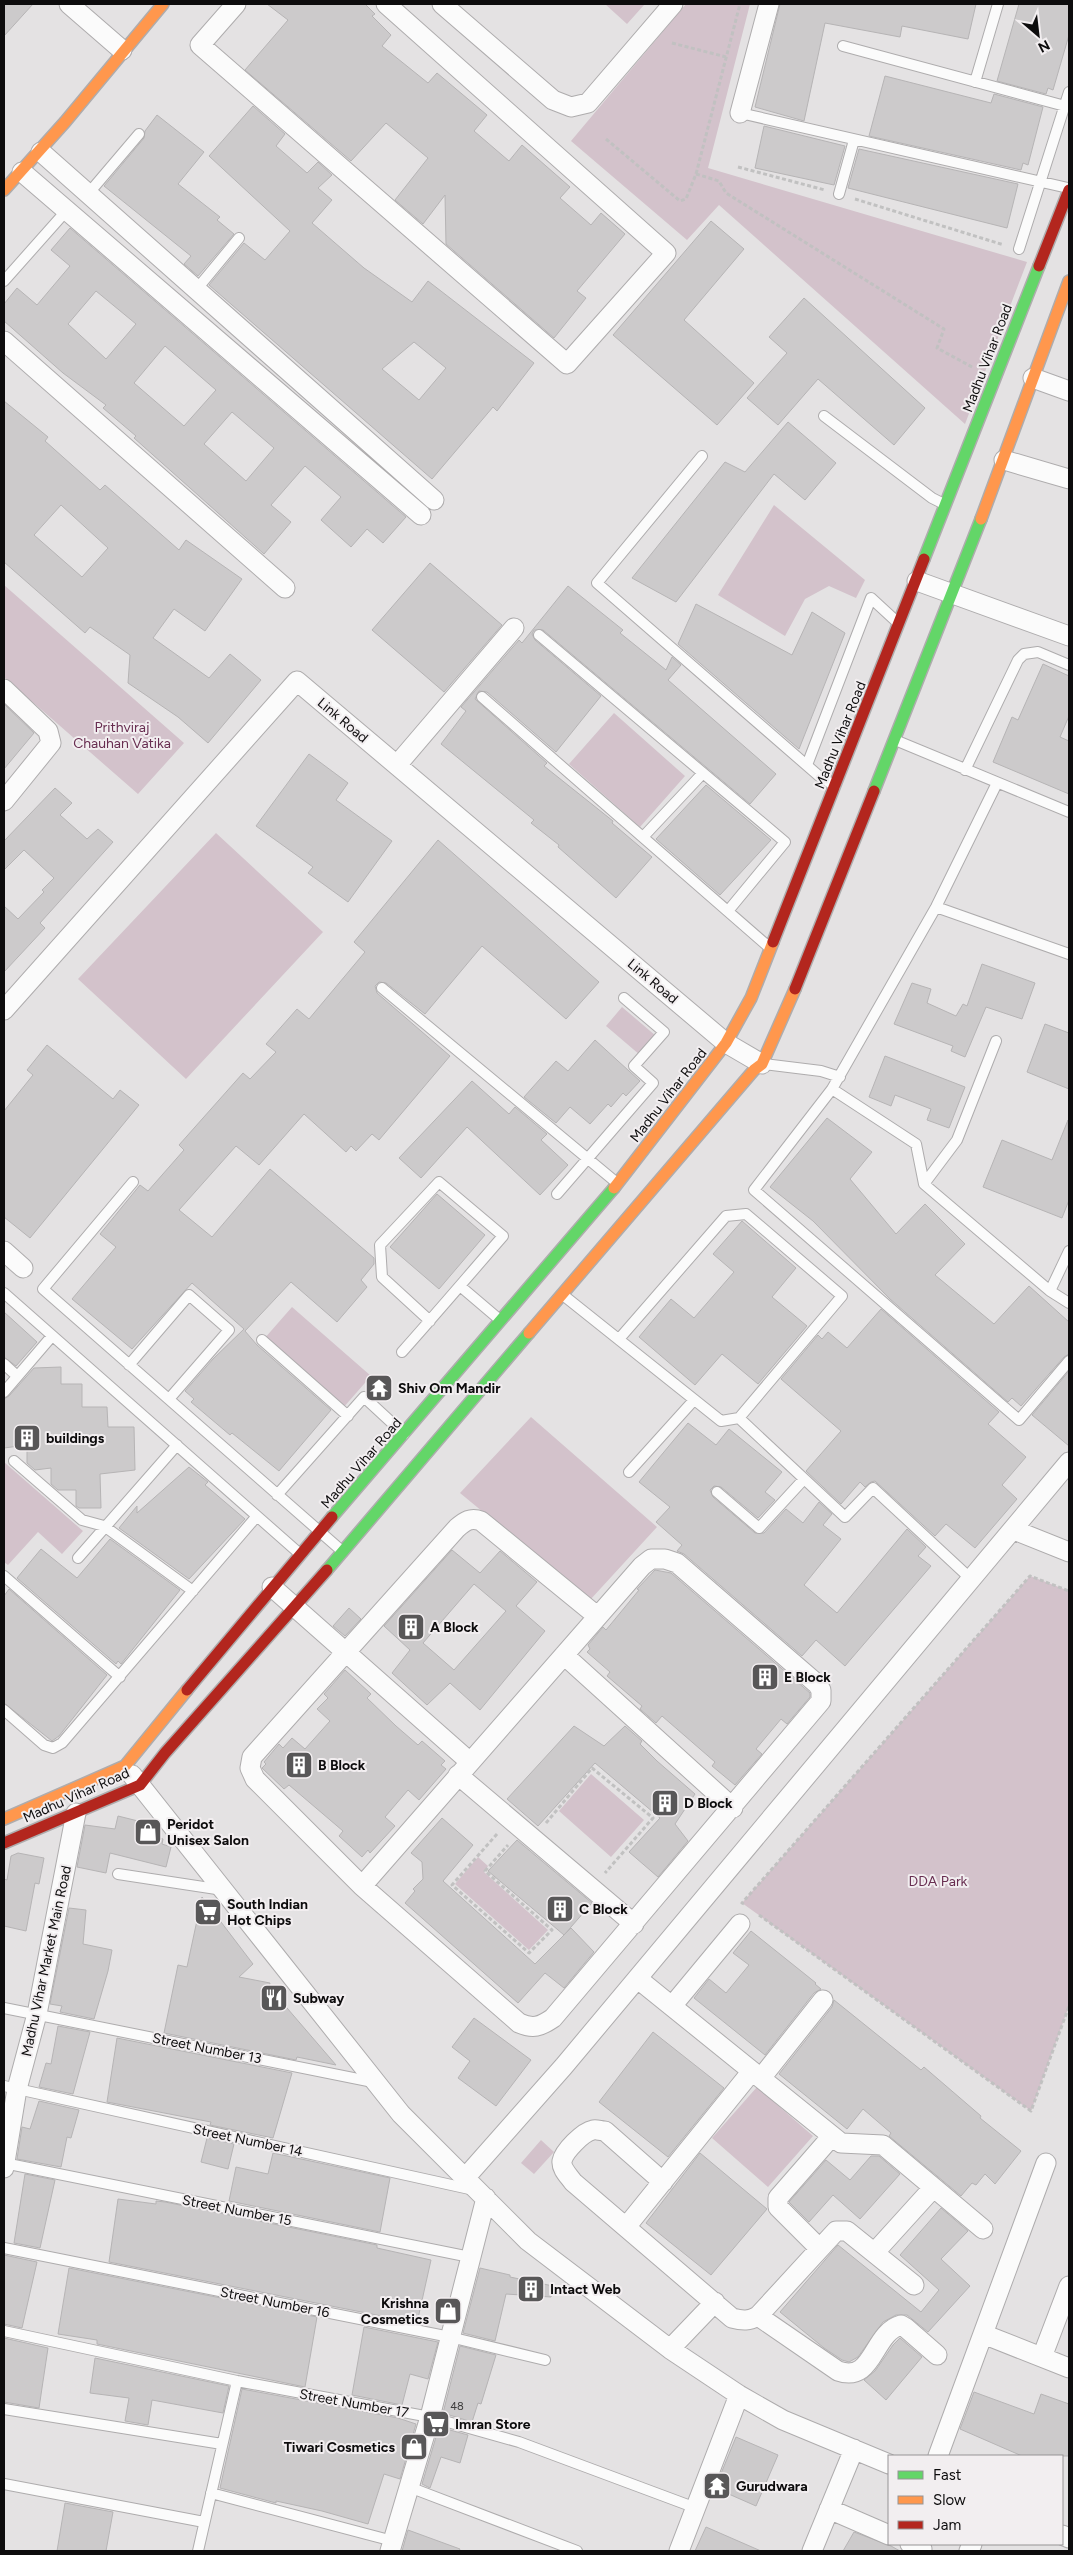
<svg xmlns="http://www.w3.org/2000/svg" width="1073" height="2555" font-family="Figtree,sans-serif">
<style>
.green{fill:#d3c2cb}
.building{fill:#cccacb;stroke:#b6b4b5;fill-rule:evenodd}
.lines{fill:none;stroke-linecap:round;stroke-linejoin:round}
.lane-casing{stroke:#aeacad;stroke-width:12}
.street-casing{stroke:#aeacad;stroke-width:21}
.fast-casing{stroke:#aeacad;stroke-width:14}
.slow-casing{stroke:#aeacad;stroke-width:14}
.jam-casing{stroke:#aeacad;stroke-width:14}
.path{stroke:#c1c1c1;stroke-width:3;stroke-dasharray:4 2.5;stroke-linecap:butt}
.lane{stroke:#fbfbfb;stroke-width:10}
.street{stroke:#fbfbfb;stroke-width:19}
.fast{stroke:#63d668;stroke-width:11}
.slow{stroke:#ff974d;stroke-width:11}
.jam{stroke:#b3261e;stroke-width:11}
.labels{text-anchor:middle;stroke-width:4;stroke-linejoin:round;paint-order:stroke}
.number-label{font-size:11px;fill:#3d3c3c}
.street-label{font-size:14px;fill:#0d0c0d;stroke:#f2eef0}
.park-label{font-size:14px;fill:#682e51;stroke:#f2eef0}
.poi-label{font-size:14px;font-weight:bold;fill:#0d0c0d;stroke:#f2eef0;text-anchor:start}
</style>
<rect width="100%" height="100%" fill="#e4e2e3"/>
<path class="green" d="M605 4H642L644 5 627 24Z
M686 4H750L708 168 1027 262 965 424 719 205 687 240 571 141Z
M774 505 865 580 856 598 829 586 805 599 785 636 718 595Z
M4 585 184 743 138 794 4 677Z
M614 713 685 776 640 827 569 764Z
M216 833 323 932 186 1079 78 979Z
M622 1007 656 1036 640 1055 606 1026Z
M292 1307 371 1376 343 1408 264 1339Z
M531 1417 657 1527 590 1600 460 1493Z
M4 1462 83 1531 62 1554 38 1532 8 1565 4 1562Z
M1030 1576 1069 1591V2006L1031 2111 742 1903Z
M591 1774 644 1820 611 1857 559 1811Z
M478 1857 488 1866 484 1872 548 1930 529 1950 455 1884Z
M757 2087 813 2136 768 2187 712 2138Z
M541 2140 554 2152 534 2174 521 2163Z"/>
<path class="building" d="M4 4H33L4 36Z
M267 4H365L375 14 372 16 391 35 382 46 428 83 437 73 487 115 474 131 509 161 522 145 570 187 560 198 591 225 601 213 625 234 577 291 586 298 554 338 446 244 445 195 423 224 395 200 428 158 386 123 351 161 245 70 288 20Z
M780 4H976L968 39 902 26 900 37 825 23 804 121 755 107Z
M1019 4H1069V35L1053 90 1048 88 1046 94 997 81Z
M885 76 991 103 994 94 1043 107 1028 165 1023 163 1021 170 869 136Z
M253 106 285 134 276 146 307 173 318 162 332 175 318 188 332 200 312 223 364 268 412 302 428 281 534 363 497 411 493 407 432 479 209 285 244 243 265 260 290 231 209 156ZM414 342 446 368 419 400 382 369Z
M157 115 204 152 178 184 220 217 217 220 234 234 198 276 184 264 191 256 104 186 144 138 145 131Z
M764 126 845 146 834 185 755 168Z
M859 149 1018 184 1007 228 848 188Z
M711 221 744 249 684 320 754 383 717 425 613 335Z
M70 228 406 517 383 543 367 529 351 547 321 520 341 497 305 466 271 505 291 522 264 554 134 438 136 436 103 408 106 405 63 373 4 321V304L17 288 37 305 70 266 51 250ZM96 291 136 324 106 359 68 324ZM165 346 216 390 184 426 134 383ZM232 412 274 448 246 481 204 444Z
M804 298 925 408 894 445 818 379 778 425 747 398 787 353 769 337Z
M4 401 48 437 45 441 100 490 105 485 179 550 186 540 242 579 205 631 174 609 153 638 209 678 230 654 261 680 208 743 178 717 128 683 130 655 90 627 85 633 4 562ZM61 505 108 548 82 577 34 535Z
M788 422 836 463 805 500 774 474 676 602 632 578 725 462 745 472Z
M430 563 502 625 444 692 372 630Z
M568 586 623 630 620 633 666 670 672 657 681 665 668 680 776 774 750 804 543 630H534L532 634 535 640 601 696 556 752 487 692 479 691 475 699 547 763 544 766 613 821 612 823 652 857 616 898 558 847 559 845 531 823 534 820 441 744 466 711 461 707 519 640 522 643Z
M696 604 792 655 812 612 845 633 799 749 678 644Z
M1043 664 1069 676V716L1060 737 1069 741V794L993 762 1012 717 1018 720Z
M4 704 34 733 4 769Z
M309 754 348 783 336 800 392 841 348 902 308 873 313 867 256 826Z
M706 785 771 840 720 895 656 839Z
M55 788 72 803 60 815 87 839 98 829 113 842 40 923 45 928 4 972V906L18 919 44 892 42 890 54 878 24 850 4 870V841Z
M438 840 599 982 566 1019 482 946 425 1014 386 983 379 982 375 986 377 993 450 1056 379 1140 372 1134 356 1151 351 1146 346 1152 304 1114 259 1165 236 1146 179 1210 212 1237 270 1169 374 1258V1264L361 1280 367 1287 337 1322 291 1282 245 1331 257 1345 331 1410 279 1471 232 1433 230 1435 191 1402 194 1399 185 1391 213 1359 244 1329 192 1283 132 1349 72 1299 116 1247 100 1234 140 1185 148 1191 184 1150 179 1145 243 1073 250 1079 276 1052 266 1044 297 1009 309 1019 365 952 354 942Z
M982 964 1035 983 1022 1019 986 1007 965 1057 951 1051 953 1046 894 1024 912 983 931 989 927 1003 956 1016 963 1004 967 1006Z
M1045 1024 1069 1033V1089L1027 1072Z
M595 1040 640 1081 626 1096 623 1093 611 1107 608 1104 590 1124 570 1107 556 1123 524 1097 556 1061 568 1071Z
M47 1045 113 1099 120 1090 139 1105 30 1238 4 1217V1111L33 1075 27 1070Z
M885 1056 965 1087 949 1128 927 1120 931 1109 895 1095 891 1106 869 1097Z
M472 1081 509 1114 515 1107 547 1134 541 1140 568 1165 540 1195 467 1127 421 1178 399 1158Z
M827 1118 872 1152 850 1179 896 1234 925 1204 965 1244 935 1275 994 1324 1029 1286 1069 1322V1354L1064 1357 1021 1406 1012 1398 1008 1402 890 1299 813 1221 770 1187Z
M1068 1120 1069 1200 1062 1218 983 1187 1002 1140 1052 1160Z
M437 1194 485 1235 439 1289 390 1247Z
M742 1221 796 1268 772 1297 807 1326 758 1384 722 1354 695 1385 639 1337 671 1299 694 1318 734 1272 713 1254Z
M881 1309 999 1412 988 1424 1026 1457 1002 1485 1017 1499 975 1548 946 1524 935 1536 875 1481 871 1482 865 1487 860 1482 841 1504 806 1471 841 1431 781 1379 818 1335 822 1339 828 1332 847 1348Z
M4 1312 37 1342 16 1366 4 1357Z
M61 1367V1384H82V1407H107L108 1427H134L135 1470 100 1474 101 1508H79L76 1506V1490H58L51 1484V1468L35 1470 27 1463V1445L4 1448V1399L9 1396 34 1368Z
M1069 1371V1446L1032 1415Z
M688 1423 716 1445 729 1429 782 1472 765 1492 775 1500 758 1518 721 1487 714 1486 710 1490 713 1497 755 1533H764L786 1509 803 1523 819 1502 832 1514 823 1525 841 1539 804 1585 837 1613 907 1529 926 1547 918 1556 931 1566 845 1666 816 1640 802 1656 684 1554 677 1551 682 1545 656 1522 670 1507 639 1482Z
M189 1467 208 1482 205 1485 245 1519 189 1579 119 1528 137 1506V1513Z
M110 1539 180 1590 121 1664 118 1661 116 1664 17 1578 41 1549 77 1578Z
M452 1550 480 1573 500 1551 537 1582 516 1606 545 1631 480 1710 450 1683 427 1705 392 1673 410 1650 384 1626ZM474 1584 506 1611 454 1670 423 1643Z
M655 1570 671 1573 810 1693V1697L787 1724 781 1719 756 1749 762 1754 735 1785 712 1766 715 1762 662 1716 656 1723 640 1709 642 1706 607 1676 610 1672 587 1652 590 1649 588 1645 603 1627 606 1630 639 1590 637 1589Z
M9 1589 107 1675 59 1736 52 1741 4 1703V1596Z
M349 1608 361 1619 345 1636 333 1626Z
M345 1670 371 1694 367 1698 396 1726 418 1745 422 1741 445 1761 441 1765 446 1769 419 1800 408 1790 385 1817 395 1826 370 1853 368 1850 362 1857 339 1836 343 1831 289 1785 284 1789 262 1768 266 1764 264 1762 279 1744 283 1748 292 1738 305 1749 330 1721 317 1709 328 1698 324 1694Z
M574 1726 604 1746 625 1726 642 1741 640 1744 657 1761 695 1794 675 1824 688 1841 658 1877 629 1852 660 1818 595 1763 538 1826 507 1799Z
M118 1816 158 1826 157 1837 163 1839 162 1844 171 1847 166 1867 110 1853 106 1873 77 1867 85 1825 115 1829Z
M442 1818 473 1845 443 1881 535 1964 571 1928 594 1952 564 1988 545 1973 518 2003 405 1903 415 1891 413 1889 423 1879 422 1862 411 1853Z
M517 1840 592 1903 564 1935 488 1871Z
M18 1853 44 1858 39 1884 35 1883 26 1931 4 1926V1879L7 1880 11 1856Z
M202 1897 253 1964 239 1977 270 1983 269 1987 336 2065 297 2057 296 2060 164 2033 178 1965 187 1967Z
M69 1908 86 1910 83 1944 112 1950 108 1971 94 2019 60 2012 62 2006 50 2004Z
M751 1931 816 1983 815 1984 821 1989 814 1993 765 2055 694 1998 709 1979 726 1993 749 1965 733 1953Z
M834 2000 921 2070 924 2067 981 2116 980 2118 1021 2151 995 2184 985 2174 976 2185 972 2183 961 2196 889 2136 891 2133 863 2109 847 2129 779 2074 832 2007Z
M474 2018 531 2060 496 2106 458 2078 470 2061 452 2047Z
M58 2026 90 2032 73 2094 39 2087 46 2063 51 2064Z
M653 2032 724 2088 668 2157 599 2102Z
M117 2038 292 2073 273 2138 210 2125 211 2122 107 2102Z
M39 2101 79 2110 71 2138 67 2137 61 2167 17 2159 22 2127 30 2129Z
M207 2138 234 2144 228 2169 201 2162Z
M273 2153 390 2178 380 2232 229 2201 236 2167 268 2174Z
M700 2153 767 2209 711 2275 646 2223Z
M871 2156H879L900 2174 860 2219 833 2195 809 2222 789 2202 826 2160 850 2180Z
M25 2174 55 2180 40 2248 14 2243Z
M118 2199 156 2204V2201L165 2202 377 2245V2248L431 2260 417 2323 109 2262Z
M941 2208 968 2231 941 2259 970 2286 928 2332 907 2315H896L883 2322 858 2357 849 2362 842 2360 824 2348 780 2312 838 2245 921 2312 939 2290 900 2255Z
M4 2255 37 2262 22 2328 4 2324Z
M69 2268 317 2317 305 2387 97 2344V2340L58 2334Z
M480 2268 510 2275V2277L553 2286 551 2297 506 2294 495 2341 463 2333Z
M364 2327 438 2342 428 2379 410 2374 402 2405 352 2395Z
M4 2338 48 2348 39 2408 4 2402Z
M900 2338 922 2357 886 2400 864 2380 875 2371 893 2345Z
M460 2346 496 2355 481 2404 478 2403 472 2422 443 2413Z
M95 2358 229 2386 223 2413 152 2400 148 2425 125 2421 129 2398 90 2393Z
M242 2389 398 2418 416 2424 400 2479 384 2474 368 2524 322 2511 276 2501V2503L220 2488Z
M974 2392 1034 2414 1041 2394 1069 2404V2456H1022L960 2429Z
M439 2427 468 2435 460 2463 441 2457 430 2488 422 2484Z
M736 2437 778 2455 756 2506 715 2488Z
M65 2503 113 2512 106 2551H57Z
M706 2527 761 2551H695Z
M408 2530 460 2549 459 2551H402Z
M854 2532 891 2546 900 2551H843Z"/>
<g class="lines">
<g class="lane-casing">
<path id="lane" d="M843 46 1065 106
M975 82 998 4
M740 113 1068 188
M88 194 139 134
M839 194 854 140
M1019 249 1069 92
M4 281 67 210
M196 290 239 238
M824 416 932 498 944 504
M702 456 597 583 819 776 835 786
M539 635 785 842 728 911
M482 697 770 948
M895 740 1069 812
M807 765 871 598 897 622
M965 770 1018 660 1024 654 1038 652 1069 665
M997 783 936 907 832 1089 916 1144 924 1184 1050 1291 1069 1303
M643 837 703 773
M936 907 1069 954
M382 988 617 1183
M764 1064 821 1071 840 1077
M832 1089 754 1190 1019 1420 1069 1361
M133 1182 43 1289 342 1551
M924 1184 957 1140 996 1041
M557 1194 653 1083 634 1066 664 1032 624 998
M460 1286 500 1320
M1050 1291 1069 1251
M4 1293 300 1554
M563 1295 721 1421 739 1418 845 1517 873 1488 972 1580
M619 1339 726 1216 746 1214 842 1296 739 1418
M262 1340 348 1416
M402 1352C436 1314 469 1275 503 1236L439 1182 380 1245 382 1277 430 1321
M4 1364 17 1376
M129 1365 189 1295 229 1330 169 1399
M4 1392 52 1336
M14 1461 82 1520 104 1526 193 1591
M629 1472 694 1400
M717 1492 759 1528 804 1479
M277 1495 364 1397 404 1434
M78 1558 177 1445
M4 1576 120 1677
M4 1710 44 1745 53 1748 62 1743 257 1516
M118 1874 223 1890
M4 2008 373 2082
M4 2086 474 2190
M4 2163 470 2257
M4 2248 450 2337 545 2360
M4 2331 237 2381 430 2417 519 2442 696 2508
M4 2409 222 2444
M4 2484 204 2522
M409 2487 577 2551
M211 2493 393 2541
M198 2551 237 2381"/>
</g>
<g class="street-casing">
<path id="street" d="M69 4 122 50
M236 4 200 45 567 364 666 253 386 4
M442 4 553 100 571 107 588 103 673 4
M740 113 769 4
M41 152 434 500
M22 172 421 515
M4 341 285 588
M1033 378 1069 391
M1004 460 1069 479
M917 581 1069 636
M4 689 48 731 51 743 4 801
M397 765 514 628
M4 1010 297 681 726 1043 762 1064
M4 1251 23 1268
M1014 1530 1069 1552
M272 1587 470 1762
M564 1655 733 1808
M132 1775 401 2114 528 2241 670 2349 739 2395 783 2420 889 2464
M458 1775 634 1924
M362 1886 642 1566 651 1559H665L677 1563 817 1684 821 1690V1701L553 2018C540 2027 533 2029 519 2023L362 1886 255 1779 250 1768 252 1757 457 1528C465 1521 471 1517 481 1521L597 1616
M638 1979 841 2143 883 2145 983 2229
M672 2006 740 1924
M761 2078 823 2000
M4 2168 17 2089 37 2014 76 1813
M465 2178 564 2066 1069 1462
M663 2182 605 2131C601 2131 596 2129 593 2130 583 2132 564 2151 562 2161 561 2169 569 2176 573 2182L732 2318C743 2321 749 2321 758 2316L836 2231H847L914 2285
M626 2227 752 2071
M819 2248 778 2207V2198L832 2136
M875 2252 933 2188
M758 2316 838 2371C874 2384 872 2333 901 2325L906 2328 937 2355
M983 2334 1069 2368
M670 2349 715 2302
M1042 2357 1069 2286
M938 2456 1046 2163
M829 2509 889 2535
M1062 2535 1069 2538
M910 2544 922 2549
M390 2551 430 2417 486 2198
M679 2551 739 2395
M812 2551 854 2449
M969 2551 972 2544"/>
</g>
<g class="fast-casing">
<path id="fast" d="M924 559 1039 266
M874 791 981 519
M332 1517 614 1188
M327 1570 529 1333"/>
</g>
<g class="slow-casing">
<path id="slow" d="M4 190 65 122 163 4
M981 519 1069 281
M614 1188 726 1043 751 998 773 942
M529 1333 754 1070 762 1064 795 989
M4 1819 125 1766 187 1690"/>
</g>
<g class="jam-casing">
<path id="jam" d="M1039 266 1069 190
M773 942 924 559
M795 989 874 791
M187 1690 332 1517
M4 1843 140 1785 165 1753 327 1570"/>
</g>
<path class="path" d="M672 43 726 57
M606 139 680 201 686 199 696 174 740 4
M738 167 825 190
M696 174 719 181 726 193 944 329 937 348 974 368
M855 199 1004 245
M546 1823 592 1768 653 1818 605 1873
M497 1834 452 1885 529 1953 552 1930 485 1871 508 1845
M744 1904 742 1903 1030 1576 1069 1591
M759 1915 1031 2111 1069 2006"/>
<use href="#lane" class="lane"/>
<use href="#street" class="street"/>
<use href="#fast" class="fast"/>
<use href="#slow" class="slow"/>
<use href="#jam" class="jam"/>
</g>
<defs>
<g id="temple-square" transform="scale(1.4375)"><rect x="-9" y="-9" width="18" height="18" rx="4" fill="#585758" stroke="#f2eef0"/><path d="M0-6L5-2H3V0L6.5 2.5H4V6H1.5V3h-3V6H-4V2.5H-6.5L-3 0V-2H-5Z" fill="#fff"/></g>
<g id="building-square" transform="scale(1.4375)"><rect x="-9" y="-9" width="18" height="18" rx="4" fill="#585758" stroke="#f2eef0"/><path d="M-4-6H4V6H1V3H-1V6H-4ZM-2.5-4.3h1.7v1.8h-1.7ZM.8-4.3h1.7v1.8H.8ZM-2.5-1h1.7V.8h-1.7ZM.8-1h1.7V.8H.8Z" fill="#fff"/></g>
<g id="shop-square" transform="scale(1.4375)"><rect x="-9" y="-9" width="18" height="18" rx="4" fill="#585758" stroke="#f2eef0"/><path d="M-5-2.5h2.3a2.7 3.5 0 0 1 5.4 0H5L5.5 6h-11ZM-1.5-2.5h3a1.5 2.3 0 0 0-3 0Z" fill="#fff"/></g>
<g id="supermarket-square" transform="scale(1.4375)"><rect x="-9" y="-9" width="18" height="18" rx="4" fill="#585758" stroke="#f2eef0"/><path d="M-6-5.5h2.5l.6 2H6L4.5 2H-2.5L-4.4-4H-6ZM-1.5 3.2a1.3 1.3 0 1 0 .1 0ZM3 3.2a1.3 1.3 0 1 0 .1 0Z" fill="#fff"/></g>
<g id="restaurant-square" transform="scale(1.4375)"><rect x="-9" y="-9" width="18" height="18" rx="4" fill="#585758" stroke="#f2eef0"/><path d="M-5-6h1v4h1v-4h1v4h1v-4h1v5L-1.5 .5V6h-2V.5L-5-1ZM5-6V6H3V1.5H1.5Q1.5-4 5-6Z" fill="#fff"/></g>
</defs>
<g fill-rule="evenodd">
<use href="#temple-square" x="379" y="1388"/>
<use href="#building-square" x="27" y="1438"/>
<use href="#building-square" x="411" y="1627"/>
<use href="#building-square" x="765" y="1677"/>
<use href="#building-square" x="299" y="1765"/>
<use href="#building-square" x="665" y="1803"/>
<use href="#shop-square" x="148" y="1832"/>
<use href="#building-square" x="560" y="1909"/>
<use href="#supermarket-square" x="208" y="1912"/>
<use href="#restaurant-square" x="274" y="1998"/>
<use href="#building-square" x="531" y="2289"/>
<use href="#shop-square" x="448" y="2311"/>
<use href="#supermarket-square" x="436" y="2424"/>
<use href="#shop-square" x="414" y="2447"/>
<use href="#temple-square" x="717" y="2486"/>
</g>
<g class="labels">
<g class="number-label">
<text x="457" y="2410">48</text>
</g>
<g class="street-label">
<text transform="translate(987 358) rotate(-69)" y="5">Madhu Vihar Road</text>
<text transform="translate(343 720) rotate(40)" y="5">Link Road</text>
<text transform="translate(840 735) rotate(-68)" y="5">Madhu Vihar Road</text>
<text transform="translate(653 981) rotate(40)" y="5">Link Road</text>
<text transform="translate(668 1095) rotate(-52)" y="5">Madhu Vihar Road</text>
<text transform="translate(361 1463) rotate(-49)" y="5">Madhu Vihar Road</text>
<text transform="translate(76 1795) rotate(-24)" y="5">Madhu Vihar Road</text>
<text transform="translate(46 1961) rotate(-78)" y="5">Madhu Vihar Market Main Road</text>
<text transform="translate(207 2048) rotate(11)" y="5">Street Number 13</text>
<text transform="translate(248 2140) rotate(12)" y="5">Street Number 14</text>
<text transform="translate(237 2210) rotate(11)" y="5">Street Number 15</text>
<text transform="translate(275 2302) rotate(11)" y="5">Street Number 16</text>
<text transform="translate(354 2403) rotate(10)" y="5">Street Number 17</text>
</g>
<g class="park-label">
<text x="122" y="732">Prithviraj<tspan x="122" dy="16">Chauhan Vatika</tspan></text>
<text x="938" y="1886">DDA Park</text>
</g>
<g class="poi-label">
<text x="398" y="1393">Shiv Om Mandir</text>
<text x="46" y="1443">buildings</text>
<text x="430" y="1632">A Block</text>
<text x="784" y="1682">E Block</text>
<text x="318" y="1770">B Block</text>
<text x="684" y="1808">D Block</text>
<text x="167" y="1829">Peridot<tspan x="167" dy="16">Unisex Salon</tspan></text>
<text x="227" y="1909">South Indian<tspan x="227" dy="16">Hot Chips</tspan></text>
<text x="579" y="1914">C Block</text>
<text x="293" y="2003">Subway</text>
<text x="550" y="2294">Intact Web</text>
<text x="429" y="2308" text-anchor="end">Krishna<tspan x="429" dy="16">Cosmetics</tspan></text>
<text x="455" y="2429">Imran Store</text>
<text x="395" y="2452" text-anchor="end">Tiwari Cosmetics</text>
<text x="736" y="2491">Gurudwara</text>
</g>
</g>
<rect width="1073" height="2555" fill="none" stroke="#0d0c0d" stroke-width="10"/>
<rect x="888" y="2455" width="175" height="90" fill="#f2eef0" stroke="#969495"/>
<rect x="898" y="2471" width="25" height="8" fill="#63d668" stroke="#969495"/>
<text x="933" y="2480" font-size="15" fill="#0d0c0d">Fast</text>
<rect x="898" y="2496" width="25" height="8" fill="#ff974d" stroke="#969495"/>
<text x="933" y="2505" font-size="15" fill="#0d0c0d">Slow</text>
<rect x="898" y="2521" width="25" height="8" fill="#b3261e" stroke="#969495"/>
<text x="933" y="2530" font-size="15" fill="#0d0c0d">Jam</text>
<g transform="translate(1038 35) rotate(152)" stroke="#f2eef0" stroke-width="4" paint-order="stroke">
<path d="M0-4L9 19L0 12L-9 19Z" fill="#0d0c0d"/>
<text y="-8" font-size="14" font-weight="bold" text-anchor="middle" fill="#0d0c0d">N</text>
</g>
</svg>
